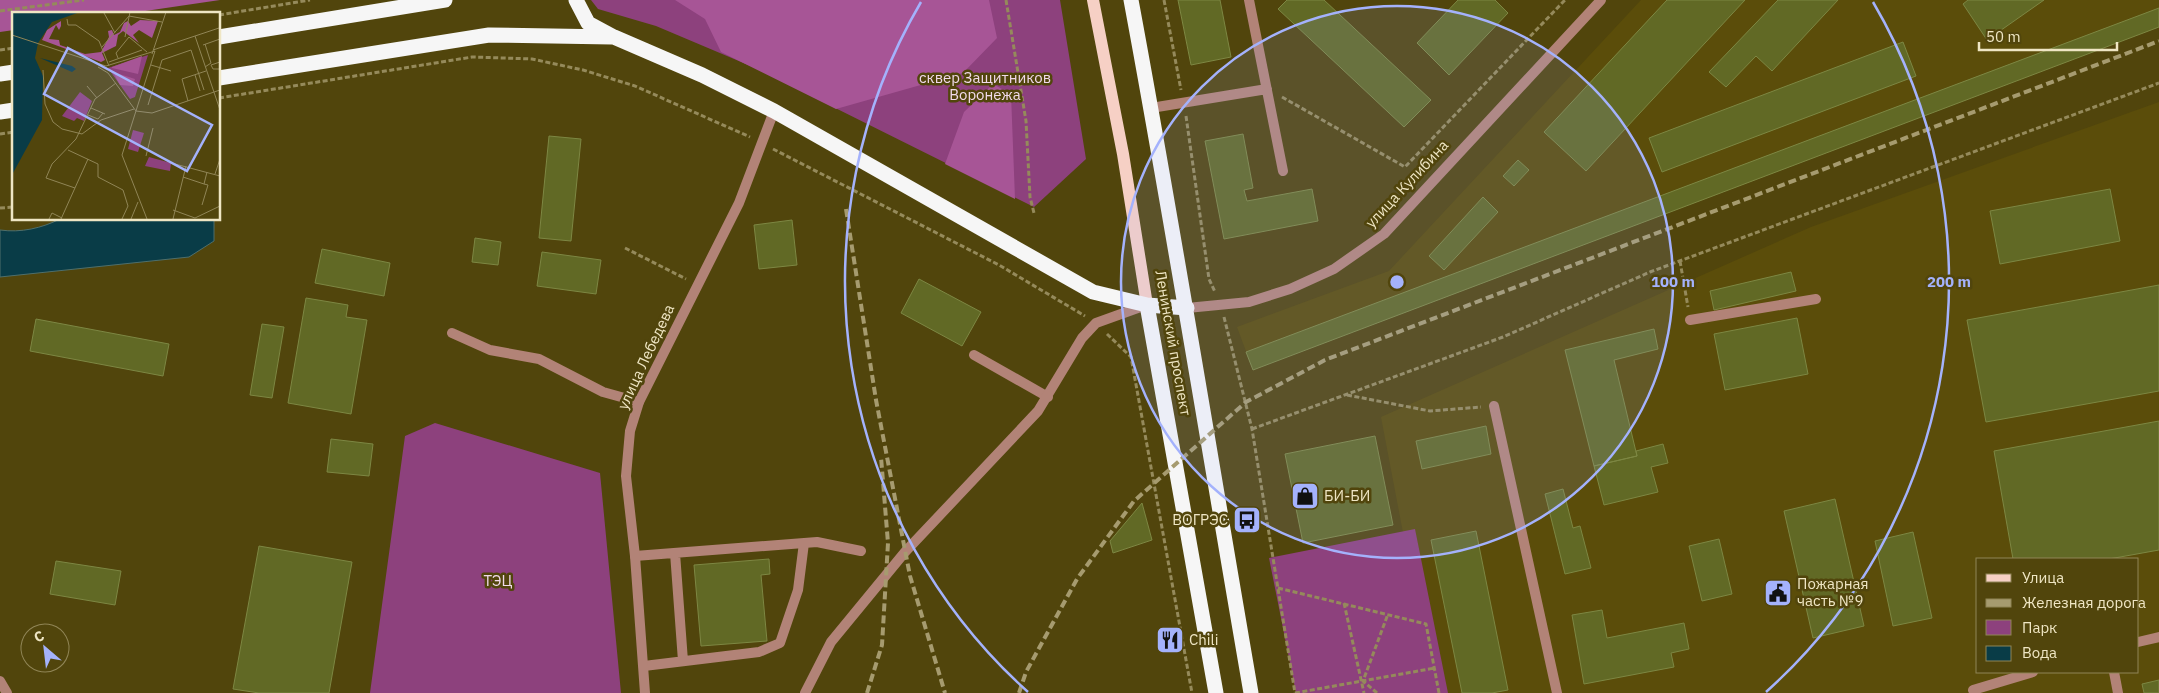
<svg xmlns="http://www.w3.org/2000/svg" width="2159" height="693" font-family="'IBM Plex Sans',sans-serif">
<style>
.built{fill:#5b4d0a;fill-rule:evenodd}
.green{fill:#8d417d}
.forest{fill:#a75596}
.water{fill:#093c47;stroke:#4e6f6c}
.building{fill:#616925;stroke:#7d8743}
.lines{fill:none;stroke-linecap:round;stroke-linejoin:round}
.path{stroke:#958a5b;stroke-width:3;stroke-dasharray:5 2.5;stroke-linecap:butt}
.lane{stroke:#b28377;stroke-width:10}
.street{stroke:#b28377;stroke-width:10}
.primary{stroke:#f6d0c5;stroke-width:12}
.highway{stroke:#f6f6f6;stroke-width:15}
.rail{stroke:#a69b6f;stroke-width:4;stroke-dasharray:8 4;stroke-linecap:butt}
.ring{fill:none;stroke:#a4b2fc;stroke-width:2.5}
.labels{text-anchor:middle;stroke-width:5;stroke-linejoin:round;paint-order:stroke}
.park-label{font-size:15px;fill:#f1daeb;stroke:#51450c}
.street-label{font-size:15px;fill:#efe6c4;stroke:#51450c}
.poi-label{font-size:15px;fill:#efe6c4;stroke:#51450c;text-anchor:start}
.inset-road{fill:none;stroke:#908556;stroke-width:1}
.view{fill:#a4b2fc;fill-opacity:0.15;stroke:#a4b2fc;stroke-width:2.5}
.inset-edge{fill:none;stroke:#efe6c4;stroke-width:2.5}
.centre{fill:#a4b2fc;stroke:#51450c;stroke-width:2.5}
.ring-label{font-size:15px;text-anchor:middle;font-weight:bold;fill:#a4b2fc;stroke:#51450c;stroke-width:5;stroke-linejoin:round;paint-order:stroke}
</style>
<rect width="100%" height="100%" fill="#51450c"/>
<path class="built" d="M1641 0H2159V27L1253 370 1237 327 1389 271Z
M2159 102V693H1295L1272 569 1405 543 1381 417 1811 227ZM1978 559H2138V672H1978Z"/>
<path class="green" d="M591 0H1060L1086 159 1034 207 753 67 656 26 598 9Z
M435 423 600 473 621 693H370L405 436Z
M1415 529 1448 693H1296L1269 558Z"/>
<path class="forest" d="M0 0H220L125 14H14V30L0 32Z
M675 0H989L997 38 963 73 836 109 721 52 705 19Z
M993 84 1011 94 1015 199 945 164 964 112Z"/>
<path class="water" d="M60 219H214V241L189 257 0 277V230C21 233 42 228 60 219Z"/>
<path class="building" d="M1178 0H1220L1231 57 1191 65Z
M1287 0H1324L1431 100 1404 127 1278 9Z
M1458 0H1495L1508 13 1449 75 1417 43Z
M1667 0H1745L1586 171 1544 132Z
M1778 0H1838L1772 71 1756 56 1726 87 1709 72Z
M1968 0H2044L1987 40 1963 4Z
M2159 8V27L1253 370 1246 352Z
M1903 42 1916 76 1662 172 1649 138Z
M1243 134 1253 188 1244 190 1247 201 1312 189 1318 221 1224 239 1205 141Z
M549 136 581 139 571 241 539 238Z
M1518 160 1529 170 1514 186 1503 176Z
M2110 189 2120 241 2000 264 1990 211Z
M1483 197 1498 212 1444 270 1429 256Z
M792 220 797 265 759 269 754 225Z
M475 238 501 242 498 265 472 262Z
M322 249 390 263 384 296 315 283Z
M542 252 601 260 596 294 537 286Z
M1791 272 1796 291 1714 310 1710 291Z
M919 279 981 312 962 346 901 313Z
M2159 285V391L1986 422 1967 320Z
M306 298 348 305 346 317 367 320 351 414 288 403Z
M1797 318 1808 374 1725 390 1714 334Z
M36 319 169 344 163 376 30 351Z
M262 324 284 327 272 398 250 395Z
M1654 329 1658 349 1614 360 1637 456 1594 466 1565 350Z
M2159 421V550L2109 559H2013L1994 451Z
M1486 426 1491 454 1422 469 1416 441Z
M1375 436 1393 525 1303 543 1285 454Z
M331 439 373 444 369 476 327 472Z
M1663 444 1668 463 1651 467 1658 492 1604 505 1594 466 1637 456 1636 451Z
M1563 489 1573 528 1580 526 1591 568 1565 574 1545 494Z
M1835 499 1864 626 1813 638 1784 511Z
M1142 503 1152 540 1113 553 1110 541Z
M1476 531 1508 690 1492 693H1462L1431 540Z
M1913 532 1932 618 1893 626 1875 541Z
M1719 539 1732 594 1702 601 1689 546Z
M259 546 352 562 329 693H259L233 689Z
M769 559 770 574 761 575 767 641 701 646 694 565Z
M56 561 121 571 115 605 50 594Z
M1602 610 1607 638 1684 623 1689 649 1671 653 1674 667 1584 684 1572 615Z
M2159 680V693H2144L2142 684Z"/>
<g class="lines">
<path class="path" d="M1006 0 1026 121 1030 197 1034 213
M1164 0 1181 90
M0 11 84 0
M219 15 310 0
M0 50 14 48
M1282 97 1405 167 1565 0
M219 98 472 57 532 59 583 70 635 86 750 137
M1186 116 1209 279 1215 292
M0 134 14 132
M773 149 999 265 1085 316
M0 208 14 207
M625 248 686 279
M1680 261 1688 307
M1224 317 1252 429 1295 693
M1107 334 1131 357 1192 693
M1347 395 1430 411 1481 407
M1252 429 1503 337 1650 272 2159 83
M1278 588 1426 624 1439 693
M1344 603 1364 693
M1295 693 1435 668
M1377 693 1363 681 1388 614"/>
<path class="lane" d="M1249 0 1283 171
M1151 108 1267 89
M1690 320 1816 299
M452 333 490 350 539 359 603 392 639 402
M974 355 1048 397
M1494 406 1557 693
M675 553 683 661
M635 556 817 542 861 551
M2138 642 2159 637
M644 666 759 652 780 643 798 590 804 543
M2114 672 2118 693
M0 681 7 693
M1973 690 2033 672"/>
<path class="street" d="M1187 308 1249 302 1290 289 1334 269 1384 234 1601 0
M645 693 635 556 626 476 630 431 639 402 739 203 774 111
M805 693 831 642 905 552 1038 411 1082 338 1096 323 1146 305"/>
<path class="primary" d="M1093 0 1123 154 1147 305"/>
<path class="highway" d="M576 0 588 23 614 37 702 75 774 111 1093 292 1147 305 1187 308
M1131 0C1174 231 1211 462 1251 693
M219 37 445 0
M0 74 14 72
M219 78 489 35 612 37
M0 112 14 110
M1147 305 1216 693"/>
<path class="rail" d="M846 209 876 400 910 576 945 693
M867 693 882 645 888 543 881 457
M1019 693 1026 672 1077 579 1134 501 1246 402 1325 360 2159 41"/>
</g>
<circle cx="1397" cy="282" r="276" fill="#a4b2fc" fill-opacity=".12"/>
<g class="ring">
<circle cx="1397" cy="282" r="276"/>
<path d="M1028 692A552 552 0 0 1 921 2M1873 2A552 552 0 0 1 1766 692"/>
</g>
<defs>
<g id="shop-square" transform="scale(1.4375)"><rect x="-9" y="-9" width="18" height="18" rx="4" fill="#a4b2fc" stroke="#51450c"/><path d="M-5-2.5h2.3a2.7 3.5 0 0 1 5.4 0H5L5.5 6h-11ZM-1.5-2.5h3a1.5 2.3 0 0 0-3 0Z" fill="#111"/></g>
<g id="bus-square" transform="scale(1.4375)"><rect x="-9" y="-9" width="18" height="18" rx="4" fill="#a4b2fc" stroke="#51450c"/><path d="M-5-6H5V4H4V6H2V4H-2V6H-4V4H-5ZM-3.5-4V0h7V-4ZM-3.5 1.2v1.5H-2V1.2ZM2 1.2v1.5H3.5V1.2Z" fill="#111"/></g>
<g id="civic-square" transform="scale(1.4375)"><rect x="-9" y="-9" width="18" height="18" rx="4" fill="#a4b2fc" stroke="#51450c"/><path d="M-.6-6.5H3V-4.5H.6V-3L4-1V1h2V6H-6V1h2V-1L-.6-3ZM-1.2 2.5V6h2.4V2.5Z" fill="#111"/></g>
<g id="restaurant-square" transform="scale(1.4375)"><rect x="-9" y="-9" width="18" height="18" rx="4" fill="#a4b2fc" stroke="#51450c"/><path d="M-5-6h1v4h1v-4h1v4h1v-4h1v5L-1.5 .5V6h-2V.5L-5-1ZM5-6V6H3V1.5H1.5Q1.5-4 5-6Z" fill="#111"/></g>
</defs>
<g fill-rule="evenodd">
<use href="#shop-square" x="1305" y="496"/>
<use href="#bus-square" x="1247" y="520"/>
<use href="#civic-square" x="1778" y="593"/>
<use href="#restaurant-square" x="1170" y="640"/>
</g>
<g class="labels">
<g class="park-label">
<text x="985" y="83">сквер Защитников<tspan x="985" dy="17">Воронежа</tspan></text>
<text x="498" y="586">ТЭЦ</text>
</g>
<g class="street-label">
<text transform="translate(1407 184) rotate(-47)" y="5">улица Кулибина</text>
<text transform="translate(1173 343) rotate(80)" y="5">Ленинский проспект</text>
<text transform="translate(646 357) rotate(-65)" y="5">улица Лебедева</text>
</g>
<g class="poi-label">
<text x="1324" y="501">БИ-БИ</text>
<text x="1228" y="525" text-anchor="end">ВОГРЭС</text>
<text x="1797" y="589">Пожарная<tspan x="1797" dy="17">часть №9</tspan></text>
<text x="1189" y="645">Chili</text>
</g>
</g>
<g transform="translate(12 12)">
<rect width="208" height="208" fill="#51450c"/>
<path d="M136 43 123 85 118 87 96 56ZM68 80 80 89 72 109 65 106 62 109 50 104ZM121 118 132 121 126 140 116 137ZM137 145 159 151 158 159 133 154Z" fill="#8d417d"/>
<path d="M128 8 146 9 140 26 127 18 121 23 127 31 111 19 106 23 104 34 90 41 93 48 89 50 30 28 35 18 49 9V14L47 18 44 13 37 27 47 28 48 33 73 42 89 40 97 25 96 19 100 18 102 23 108 20 112 11 116 9 119 14ZM130 44 126 62 100 56V55ZM101 60 123 67 121 74 108 73Z" fill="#a75596"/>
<path d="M0 0H68L40 10 26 31 23 46 31 64 30 108 1 161ZM28 46 60 54 64 57 60 60Z" fill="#093c47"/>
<path class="inset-road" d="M92 1 103 21M117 4 150 10M55 7 56 13H64L87 29 97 54M0 23 94 54 143 39 110 143 135 207M183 24 208 98M113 25 118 0M191 33 208 27M90 35 117 4M141 38 207 16M140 42 154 0M106 46 104 41 117 25 135 40M97 50 130 38M208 50 199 53 201 57H208M139 53 159 59M86 55 96 61 124 99M193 55 199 51 193 32M31 58 33 92 41 110 50 117 70 122 89 108 122 97M183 63 188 79M75 74 85 86M176 89 170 67 194 59M136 93 150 48 179 38 192 78M79 96 93 102M124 99 140 101 208 78M76 103 86 107 91 101M56 138 86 152V165L111 178 116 194 110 207M134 144 141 116M163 152 208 164M203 162 208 147M171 165 192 172M63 176 34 166 40 152 64 127 83 87 104 71M190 193 196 173 192 172 195 160M161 198 183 206 208 194M37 207 40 201 50 206M49 207 76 147M119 207 126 190M161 207 174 154"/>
<path class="view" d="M56 36 200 113 175 159 32 82Z"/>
<rect width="208" height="208" class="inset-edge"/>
</g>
<circle cx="1397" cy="282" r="8" class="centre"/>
<g class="ring-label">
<text x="1673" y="287">100 m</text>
<text x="1949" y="287">200 m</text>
</g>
<rect x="1976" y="558" width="162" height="115" fill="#51450c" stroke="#908556"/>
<rect x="1986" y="574" width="25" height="8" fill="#f6d0c5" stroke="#908556"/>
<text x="2022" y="583" font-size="15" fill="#efe6c4">Улица</text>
<rect x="1986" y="599" width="25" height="8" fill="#a69b6f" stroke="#908556"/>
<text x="2022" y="608" font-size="15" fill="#efe6c4">Железная дорога</text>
<rect x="1986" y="620" width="25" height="15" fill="#8d417d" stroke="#908556"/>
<text x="2022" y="633" font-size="15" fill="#efe6c4">Парк</text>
<rect x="1986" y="646" width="25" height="15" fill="#093c47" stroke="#908556"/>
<text x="2022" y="658" font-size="15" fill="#efe6c4">Вода</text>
<g transform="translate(45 648) rotate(332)"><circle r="24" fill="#51450c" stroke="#908556"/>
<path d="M0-4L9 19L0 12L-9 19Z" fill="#a4b2fc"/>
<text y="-8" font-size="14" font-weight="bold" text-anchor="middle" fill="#efe6c4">С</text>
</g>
<path d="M1979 42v8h138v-8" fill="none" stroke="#efe6c4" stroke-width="2.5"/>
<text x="1986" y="42" font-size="15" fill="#efe6c4" stroke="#51450c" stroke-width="4" paint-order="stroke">50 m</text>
</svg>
